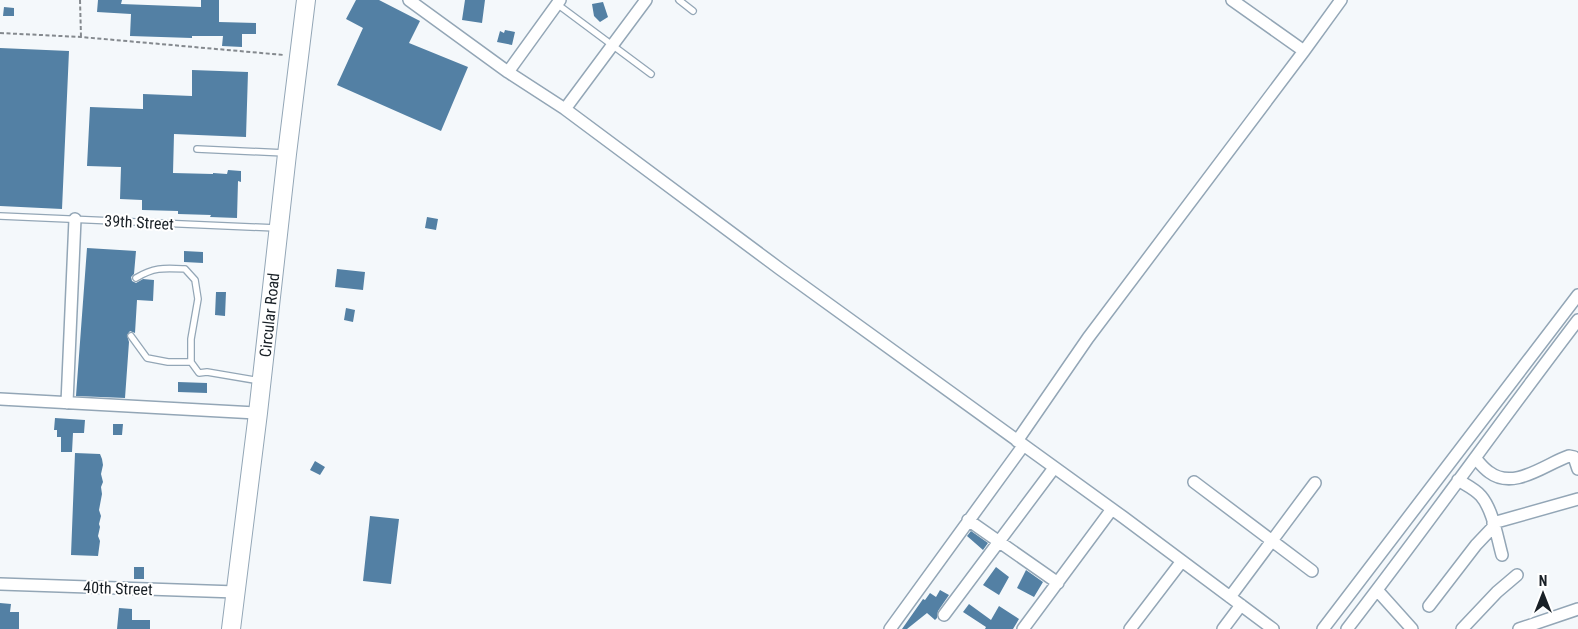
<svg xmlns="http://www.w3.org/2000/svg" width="1578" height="629" font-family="'Roboto Condensed',sans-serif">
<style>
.building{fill:#5380a4}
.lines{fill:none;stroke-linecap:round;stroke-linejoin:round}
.lane-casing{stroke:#93a6b6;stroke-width:8}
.street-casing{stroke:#93a6b6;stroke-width:14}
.primary-casing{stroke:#93a6b6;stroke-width:20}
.path{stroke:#84898e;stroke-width:2;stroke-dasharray:4 2.5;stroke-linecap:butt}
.lane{stroke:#fff;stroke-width:5.5}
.street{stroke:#fff;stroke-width:11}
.primary{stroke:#fff;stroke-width:18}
.labels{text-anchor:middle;stroke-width:4;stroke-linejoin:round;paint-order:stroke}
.street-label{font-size:16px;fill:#192026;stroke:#fff}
</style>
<rect width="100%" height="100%" fill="#f4f8fb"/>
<path class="building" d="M98 0H122L121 4 201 7V0H219V22L256 23V34H242V47L222 46 223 36H192V38L130 36 131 14 97 12Z
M356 0H379L420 21 409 43 468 67 441 131 337 85 363 28 346 19Z
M465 0H485L482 23 462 20Z
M603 2 608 17 600 22 594 16 592 4Z
M4 7 14 8V16H3Z
M505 30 515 32 512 45 497 42 500 31 504 33Z
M0 48 69 51 62 209 0 206Z
M192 70 248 72 246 137 174 134 173 173 213 174V173L227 174 228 170 241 171V182L238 181 237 218 210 217 211 215 178 214V211L142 210V200L120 199 121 167 87 166 90 107 143 109V94L192 96Z
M427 217 438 219 436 230 425 228Z
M87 248 136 251 134 274 131 277 132 281 136 283 143 279 154 280 153 301 137 300 135 333 130 331 127 335 129 342 125 398 76 396Z
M184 251 203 252V263L184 262Z
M337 269 365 272 363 290 335 287Z
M216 292H226L225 316 215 315Z
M346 308 355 310 353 322 344 320Z
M178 382 207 383V393L178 392Z
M55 418 85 420 84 433H73L72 452H61V437H57V430H54Z
M113 424H123L122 435H113Z
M75 453 100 454 102 459 103 465 101 474 103 482 101 487 102 494 99 510 101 516 99 524 100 527 98 536 100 541 98 556 71 555Z
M315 461 325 467 320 475 310 470Z
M370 516 399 519 391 584 363 581Z
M971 531 988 543 983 550 967 536Z
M134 567H144V579H134Z
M996 567 1009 577 999 595 983 585Z
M1026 570 1043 582 1034 597 1017 588Z
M940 590 949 595 938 611 937 618 935 620 927 613 907 629H902L923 599 925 600 930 593 936 597Z
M0 603 11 604 10 612H19V629H0Z
M969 604 991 620 999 606 1019 619 1013 629H985L986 627 963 612Z
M119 608 132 609V620H150V629H117Z"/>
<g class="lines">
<g class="lane-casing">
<path id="lane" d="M679 0 693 11
M557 4 651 74
M197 149 285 153
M0 216 276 228
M136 278C154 267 164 268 185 269L195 280 198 299 191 339V362L199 373 207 372 260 381
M131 336 147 358 168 362H191"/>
</g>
<g class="street-casing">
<path id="street" d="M409 0 508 72 565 109 780 269 1123 517 1273 629
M1232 0 1304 51
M508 72 560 0
M565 109 646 0
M0 399 258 413
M67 403 75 219
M1017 441 1088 338 1304 51 1341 0
M1475 458C1479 462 1483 468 1489 472 1514 491 1545 464 1569 456L1574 457 1578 469
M1458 480C1466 485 1475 489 1481 496 1493 510 1497 537 1502 555
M1194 482 1312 571
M968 520 1058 583
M1493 523 1578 499
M0 584 236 592
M1377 590 1412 629
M1230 597 1315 483
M1429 606 1476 545 1494 526
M944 615 1054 468
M890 629 1023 446
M1023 629 1112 509
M1130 629 1182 561
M1223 629 1241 605
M1323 629 1578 295
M1347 629C1426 527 1500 422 1578 320
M1462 629 1497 592 1517 575
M1519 629 1578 609"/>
</g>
<g class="primary-casing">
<path id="primary" d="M231 629 258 413 287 154 306 0"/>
</g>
<path class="path" d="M80 0 81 37
M0 33 81 37 284 55"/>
<use href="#lane" class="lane"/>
<use href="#street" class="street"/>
<use href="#primary" class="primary"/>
</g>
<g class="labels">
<g class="street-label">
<text transform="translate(139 222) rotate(3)" y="6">39th Street</text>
<text transform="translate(269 315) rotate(-84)" y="6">Circular Road</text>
<text transform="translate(118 588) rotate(2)" y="6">40th Street</text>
</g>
</g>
<g transform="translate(1543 594)" stroke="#ffffff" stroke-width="4" paint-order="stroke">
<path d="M0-4L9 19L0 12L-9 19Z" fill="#192026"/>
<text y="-8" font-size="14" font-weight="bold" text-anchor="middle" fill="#192026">N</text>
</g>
</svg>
